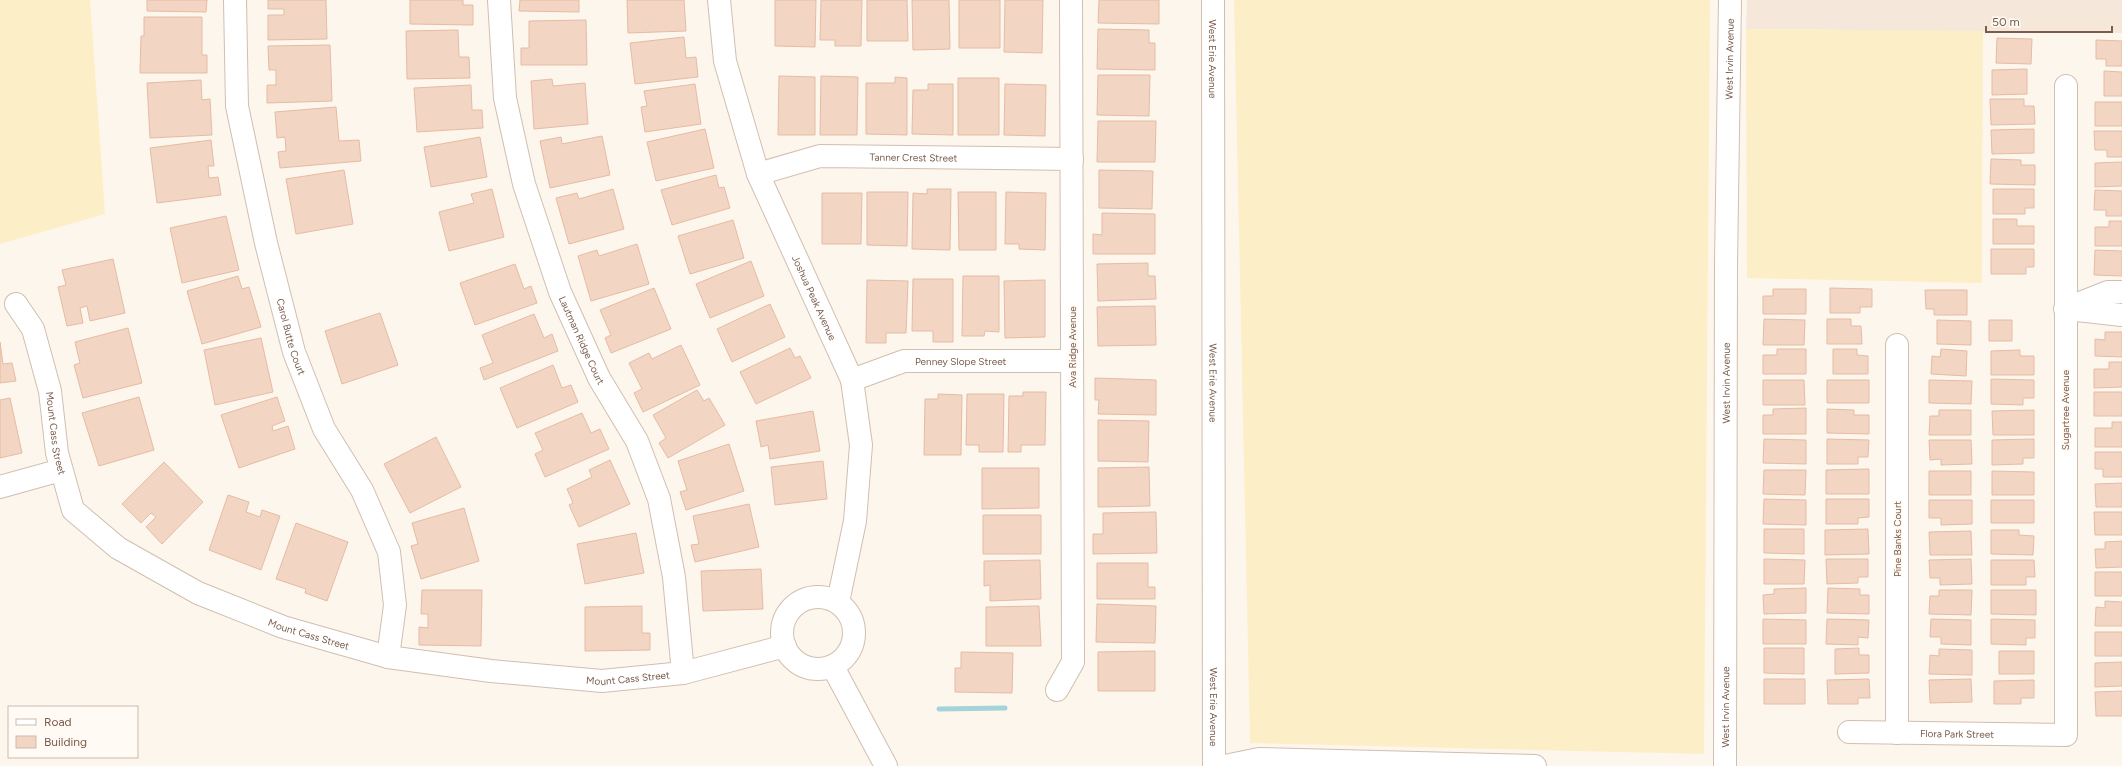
<svg xmlns="http://www.w3.org/2000/svg" width="2122" height="766" font-family="Figtree,sans-serif">
<style>
.residential{fill:#f5e8da}
.sand{fill:#fcefc7}
.lines{fill:none;stroke-linecap:round;stroke-linejoin:round}
.stream{stroke:#a5d3da;stroke-width:5}
.building{fill:#f3d5c3;stroke:#e6bba3}
.minor-casing{stroke:#d1beb0;stroke-width:24}
.minor{stroke:#fff;stroke-width:22}
.labels{text-anchor:middle;stroke-width:3.5;stroke-linejoin:round;paint-order:stroke}
.street-label{font-size:10px;fill:#7a5c4d;stroke:#fffaf3}
</style>
<rect width="100%" height="100%" fill="#fdf6ec"/>
<path class="residential" d="M1747 0H2122V33L1746 29Z"/>
<path class="sand" d="M0 0H90L105 214 0 244Z
M1234 0H1710L1704 754 1250 743Z
M1746 29 1983 31 1982 283 1747 278Z"/>
<g class="lines">
<path class="stream" d="M939 709 1005 708"/>
</g>
<path class="building" d="M147 0H207L206 12 147 11Z
M268 0H326L327 39 268 40V15H284V9H268Z
M410 0H463V5H473V25L410 24Z
M520 0H579V12L519 11Z
M627 0H684L686 31 628 33Z
M775 0H816L815 47 775 46Z
M821 0H862L861 46H835V40H820Z
M867 0H907L908 41H867Z
M912 0H949L950 49 913 50Z
M959 0H1000V48H959Z
M1005 0H1043L1042 53 1004 52Z
M1099 0H1159V24L1098 23Z
M144 17H202V55H207V73H140L141 36H144Z
M586 20 587 65H521V48H529V21Z
M1098 29 1149 30V43H1155V70L1097 69Z
M458 30 459 57H469L470 78 407 79 406 31Z
M684 37 686 58 696 57 698 77 635 84 630 43Z
M1997 38 2032 39 2031 64 1996 63Z
M2096 40 2122 41V66H2106V59H2096Z
M330 45 332 101 267 103V85H276V70H269L268 46Z
M2027 69V94L1992 95V70Z
M2104 71 2122 72V96H2104Z
M1098 75H1150L1149 116 1097 115Z
M779 76 815 77V135H778Z
M821 76 858 77 857 135H820Z
M895 77 907 78V135L866 134V83H895Z
M958 78H999V135H958Z
M552 79 553 86 585 83 588 124 534 129 531 81Z
M201 80 202 100 210 99 212 135 150 138 147 83Z
M695 84 701 124 645 132 641 107 647 106 644 91Z
M928 84H953V135L912 134 913 90H928Z
M1005 84 1046 85 1045 136 1004 135Z
M471 85 472 110H482L483 128 417 132 414 88Z
M1990 99H2024V106H2034L2035 124 1991 125Z
M2095 102H2122V126H2095Z
M336 107 339 141 359 140 361 161 280 168 278 152 286 151 285 137 277 138 275 112Z
M1098 121H1156L1155 162H1097Z
M705 129 714 168 656 181 647 142Z
M2034 129V153L1992 154 1991 130Z
M2094 131H2122V157H2107V150H2095Z
M602 136 610 175 550 188 540 141 561 137 562 144Z
M480 137 487 177 431 187 424 147Z
M211 140 214 166H208L209 178 218 177 221 195 157 203 150 148Z
M1991 159 2021 160V165H2035V185L1990 184Z
M2122 162V186L2095 187V163Z
M344 170 353 224 296 234 286 179Z
M1099 170 1153 171 1152 209 1099 208Z
M716 175 719 188 724 187 730 208 672 225 661 190Z
M492 189 504 237 449 251 439 212 474 203 471 194Z
M613 189 624 229 569 244 556 198 577 193 579 199Z
M927 189H951L950 250 912 249 913 193 927 194Z
M1993 189H2034V208H2025V214H1993Z
M2095 190 2122 191V216H2106V210H2094Z
M867 192H908L907 246 867 245Z
M958 192H996V250H959Z
M1006 192 1046 193 1045 250 1019 249V244H1005Z
M822 193H862L861 244H822Z
M1102 213 1155 214V254H1093V234L1102 235Z
M226 216 239 270 182 283 170 228Z
M1993 219H2017V226H2034V244H1993Z
M733 220 744 258 690 274 678 236Z
M2109 221H2122V246H2095V227H2109Z
M637 244 649 284 591 301 578 256 597 250 599 256Z
M1991 249H2034V267H2026V274H1991Z
M2095 250 2122 251V276L2094 275Z
M113 259 125 313 90 321 87 306 80 308 83 323 67 326 58 287 66 285 62 270Z
M751 261 764 296 710 318 696 284Z
M1148 263V276H1155L1156 299 1098 301 1097 264Z
M515 264 524 289 531 286 537 303 475 325 460 283Z
M238 276 242 289 249 287 261 327 202 344 187 291Z
M963 276H999V332L985 331 984 336H962Z
M913 279H953V342H933V331H912Z
M867 280 908 281 906 333H886V343H866Z
M1045 280V337L1005 338 1004 281Z
M654 288 671 329 611 353 605 338 611 335 600 310Z
M1830 288 1872 289V307H1860V313H1830Z
M1773 289H1806V314H1763V296H1773Z
M1925 290H1967V315H1934V309H1926Z
M770 304 785 337 732 362 717 329Z
M1155 306 1156 345 1098 346 1097 307Z
M380 313 398 365 342 384 325 331Z
M534 314 544 338 552 334 558 351 484 380 480 368 493 363 482 335Z
M1764 319 1805 320 1804 345H1763Z
M1827 319H1851V326H1861L1862 344H1827Z
M1937 320 1971 321V345L1937 344Z
M1989 320H2012V341H1989Z
M128 328 142 383 83 398 74 365 80 363 75 342Z
M2105 332H2122V357L2095 356V339L2105 340Z
M261 338 273 392 215 405 204 350Z
M0 342 3 364 12 363 16 381 0 383Z
M681 345 700 385 643 412 634 393 642 389 629 363 649 353 652 359Z
M790 348 795 358 800 356 811 378 756 404 740 372Z
M1777 349H1806V374H1763V355H1777Z
M1833 349H1857V355L1868 356V374H1833Z
M1941 349 1967 351 1966 376 1931 374 1932 356 1940 357Z
M2020 350V356H2034V375H1991V351Z
M2109 362H2122V387L2094 388V369H2109Z
M553 365 562 388 571 385 578 402 517 428 500 388Z
M1095 378 1156 380V415L1098 414 1099 400H1095Z
M1991 379 2034 380V398H2023V405L1991 404Z
M1763 380H1804L1805 405H1763Z
M1827 380H1869V403H1827Z
M1929 380 1972 381 1971 404 1929 403Z
M697 390 704 401 709 398 725 425 668 458 659 443 666 438 653 415Z
M1023 392H1046L1045 445H1021V452H1008L1009 396H1023Z
M2094 392H2122V416H2094Z
M938 394 962 395 961 455H924L925 399H938Z
M967 394H1004L1003 452H979V445H966Z
M139 397 154 450 99 466 82 413Z
M277 397 285 421 272 426 273 431 288 426 295 449 239 468 221 415Z
M10 398 22 453 0 458V400Z
M1806 408V434H1763V415H1773V409Z
M1827 409 1854 410V415H1869V434L1827 433Z
M1939 410H1971V435H1929L1930 416H1939Z
M2034 410V435H1993L1992 411Z
M813 411 820 451 770 459 768 445 761 447 756 421Z
M582 413 591 433 600 429 609 449 545 477 535 454 543 450 535 433Z
M1098 420 1149 421 1148 462 1098 461Z
M2112 422H2122V447H2095V428H2112Z
M436 437 461 487 410 513 384 464Z
M1764 439 1806 440V464L1763 463Z
M1827 439 1869 440 1868 457H1858V464H1827Z
M2034 439V458H2023V464L1992 465V440Z
M1929 440H1971L1972 464 1941 465V459L1930 460Z
M729 444 744 491 686 510 680 492 687 490 678 461Z
M2095 452H2122V477H2103V469H2095Z
M610 460 630 504 579 527 569 505 573 503 567 489 592 477 589 470Z
M823 461 827 499 775 505 771 467Z
M164 462 203 502 162 544 146 527 156 517 151 513 141 523 122 504Z
M1149 467 1150 506 1098 507V468Z
M982 468H1039V508L982 509Z
M1869 469V494H1826V470Z
M1764 470H1806L1805 495 1763 494Z
M1929 471H1971V495H1929Z
M1992 471 2034 472V495H1992Z
M2122 483V507H2096L2095 484Z
M228 495 249 502 246 512 260 517 262 510 280 516 261 570 209 550Z
M1764 499 1806 500V525L1763 524Z
M1826 499H1869V517L1858 518V524H1826Z
M1929 500H1972V524L1941 525V518H1929Z
M1991 500H2034V523H1991Z
M749 504 759 547 695 562 691 545 699 544 693 516Z
M464 508 479 561 421 579 411 546 418 544 412 523Z
M1156 512 1157 553 1093 554V534H1103V513Z
M2094 512H2122V535H2095Z
M983 515H1041V554H983Z
M296 523 348 542 327 601 305 593 306 589 276 579Z
M1764 529H1804V554L1764 553Z
M1868 529 1869 554 1825 555V530Z
M1991 530H2019V535L2034 536 2033 555 1991 554Z
M1971 531 1972 555H1930L1929 532Z
M636 533 644 573 585 584 577 544Z
M2122 541V567L2096 568 2095 549H2105V542Z
M1764 559 1805 560 1804 584H1764Z
M1826 559H1868V577H1858V583L1827 584Z
M1971 559 1972 584 1940 585V578H1930L1929 560Z
M1040 560 1041 599 990 601V585L984 586V561Z
M1991 560H2034L2035 577H2026V585H1991Z
M1097 563H1148V587H1155V599H1097Z
M761 569 763 609 703 611 701 571Z
M2095 572H2122V596H2095Z
M1806 588V613L1764 614 1763 595 1774 594V589Z
M1828 588 1860 589V595H1869V614L1827 613Z
M422 590H482L481 646 419 645V627L428 628V614H421Z
M1939 590H1972L1971 615 1929 614 1930 596H1939Z
M1991 590H2036V615L1991 614Z
M2105 601 2122 602V626H2095L2096 607 2105 608Z
M1097 604 1156 606 1155 643 1096 642Z
M642 606V633H650V650L585 651V607Z
M1039 606 1041 646H986V607Z
M1763 619 1806 620V644H1763Z
M1827 619 1869 620 1868 638 1858 637V645L1826 644Z
M1931 619 1971 620V645L1941 644V637H1930Z
M1991 619 2035 620V638H2026V645L1991 644Z
M2095 632H2122V656H2095Z
M1764 648H1804V674L1764 673Z
M1859 648V655H1869V673L1835 674V649Z
M1939 649 1972 650V675L1929 674 1930 655 1939 656Z
M1155 651V691H1098V652Z
M1999 651H2034V674H1999Z
M961 652 1013 653 1012 693 955 692V668H961Z
M2122 662V686L2095 687V663Z
M1764 679H1805V704H1764Z
M1869 679 1870 698H1858V704H1828L1827 680Z
M1971 679 1972 702 1930 703 1929 680Z
M2034 680V698H2021V704H1994V681Z
M2122 691V716H2096L2095 692Z"/>
<g class="lines">
<g class="minor-casing">
<g id="minor">
<path id="s1" d="M235 0 237 106 266 243 294 352 324 429 362 490 389 552 395 605 388 657"/>
<path id="s2" d="M499 0 505 98 524 184 560 292 599 378 637 441 659 499 674 577 683 673"/>
<path id="s3" d="M719 0 725 61 758 174 852 380 861 445 855 521 838 602"/>
<path id="s4" d="M1213 0 1214 766"/>
<path id="s5" d="M758 174 820 156 1072 159"/>
<path id="s6" d="M16 304 33 329 50 391 57 453 73 510 118 548 198 593 283 627 388 657 491 671 602 681 683 673 785 646"/>
<path d="M2065 309 2108 292H2122"/>
<path d="M2068 309 2122 315"/>
<path id="s7" d="M852 380 904 361H1072"/>
<path d="M0 487 61 470"/>
<circle cx="818" cy="633" r="36"/>
<path d="M833 667 886 766"/>
<path d="M1057 690 1073 662 1071 0"/>
<path id="s8" d="M1849 732 2066 735V86"/>
<path d="M1897 733V345"/>
<path d="M1225 766 1259 759 1535 766"/>
<path id="s9" d="M1725 766 1726 264 1730 0"/>
</g>
</g>
<use href="#minor" class="minor"/>
</g>
<g class="labels">
<g class="street-label">
<text dy="4" stroke="none"><textPath href="#s4" startOffset="59">West Erie Avenue</textPath></text>
<text dy="4" stroke="none"><textPath href="#s9" startOffset="707">West Irvin Avenue</textPath></text>
<text dy="4" stroke="none"><textPath href="#s5" startOffset="158">Tanner Crest Street</textPath></text>
<text dy="4" stroke="none"><textPath href="#s3" startOffset="315">Joshua Peak Avenue</textPath></text>
<text dy="4" stroke="none"><textPath href="#s1" startOffset="343">Carol Butte Court</textPath></text>
<text dy="4" stroke="none"><textPath href="#s2" startOffset="353">Lautman Ridge Court</textPath></text>
<text transform="translate(1072 347) rotate(-90)" y="4">Ava Ridge Avenue</text>
<text dy="4" stroke="none"><textPath href="#s7" startOffset="112">Penney Slope Street</textPath></text>
<text dy="4" stroke="none"><textPath href="#s4" startOffset="383">West Erie Avenue</textPath></text>
<text dy="4" stroke="none"><textPath href="#s9" startOffset="383">West Irvin Avenue</textPath></text>
<text transform="translate(2065 410) rotate(-90)" y="4">Sugartree Avenue</text>
<text dy="4" stroke="none"><textPath href="#s6" startOffset="137">Mount Cass Street</textPath></text>
<text transform="translate(1897 539) rotate(-90)" y="4">Pine Banks Court</text>
<text dy="4" stroke="none"><textPath href="#s6" startOffset="485">Mount Cass Street</textPath></text>
<text dy="4" stroke="none"><textPath href="#s6" startOffset="809">Mount Cass Street</textPath></text>
<text dy="4" stroke="none"><textPath href="#s4" startOffset="707">West Erie Avenue</textPath></text>
<text dy="4" stroke="none"><textPath href="#s9" startOffset="59">West Irvin Avenue</textPath></text>
<text dy="4" stroke="none"><textPath href="#s8" startOffset="108">Flora Park Street</textPath></text>
</g>
</g>
<rect x="8" y="706" width="130" height="52" fill="#fffaf3" stroke="#cabbb1"/>
<rect x="16" y="719" width="20" height="6" fill="#ffffff" stroke="#cabbb1"/>
<text x="44" y="726" font-size="12" fill="#7a5c4d">Road</text>
<rect x="16" y="736" width="20" height="12" fill="#f3d5c3" stroke="#cabbb1"/>
<text x="44" y="746" font-size="12" fill="#7a5c4d">Building</text>
<path d="M1986 26v6h126v-6" fill="none" stroke="#7a5c4d" stroke-width="2"/>
<text x="1992" y="26" font-size="12" fill="#7a5c4d" stroke="#fffaf3" stroke-width="3" paint-order="stroke">50 m</text>
</svg>
